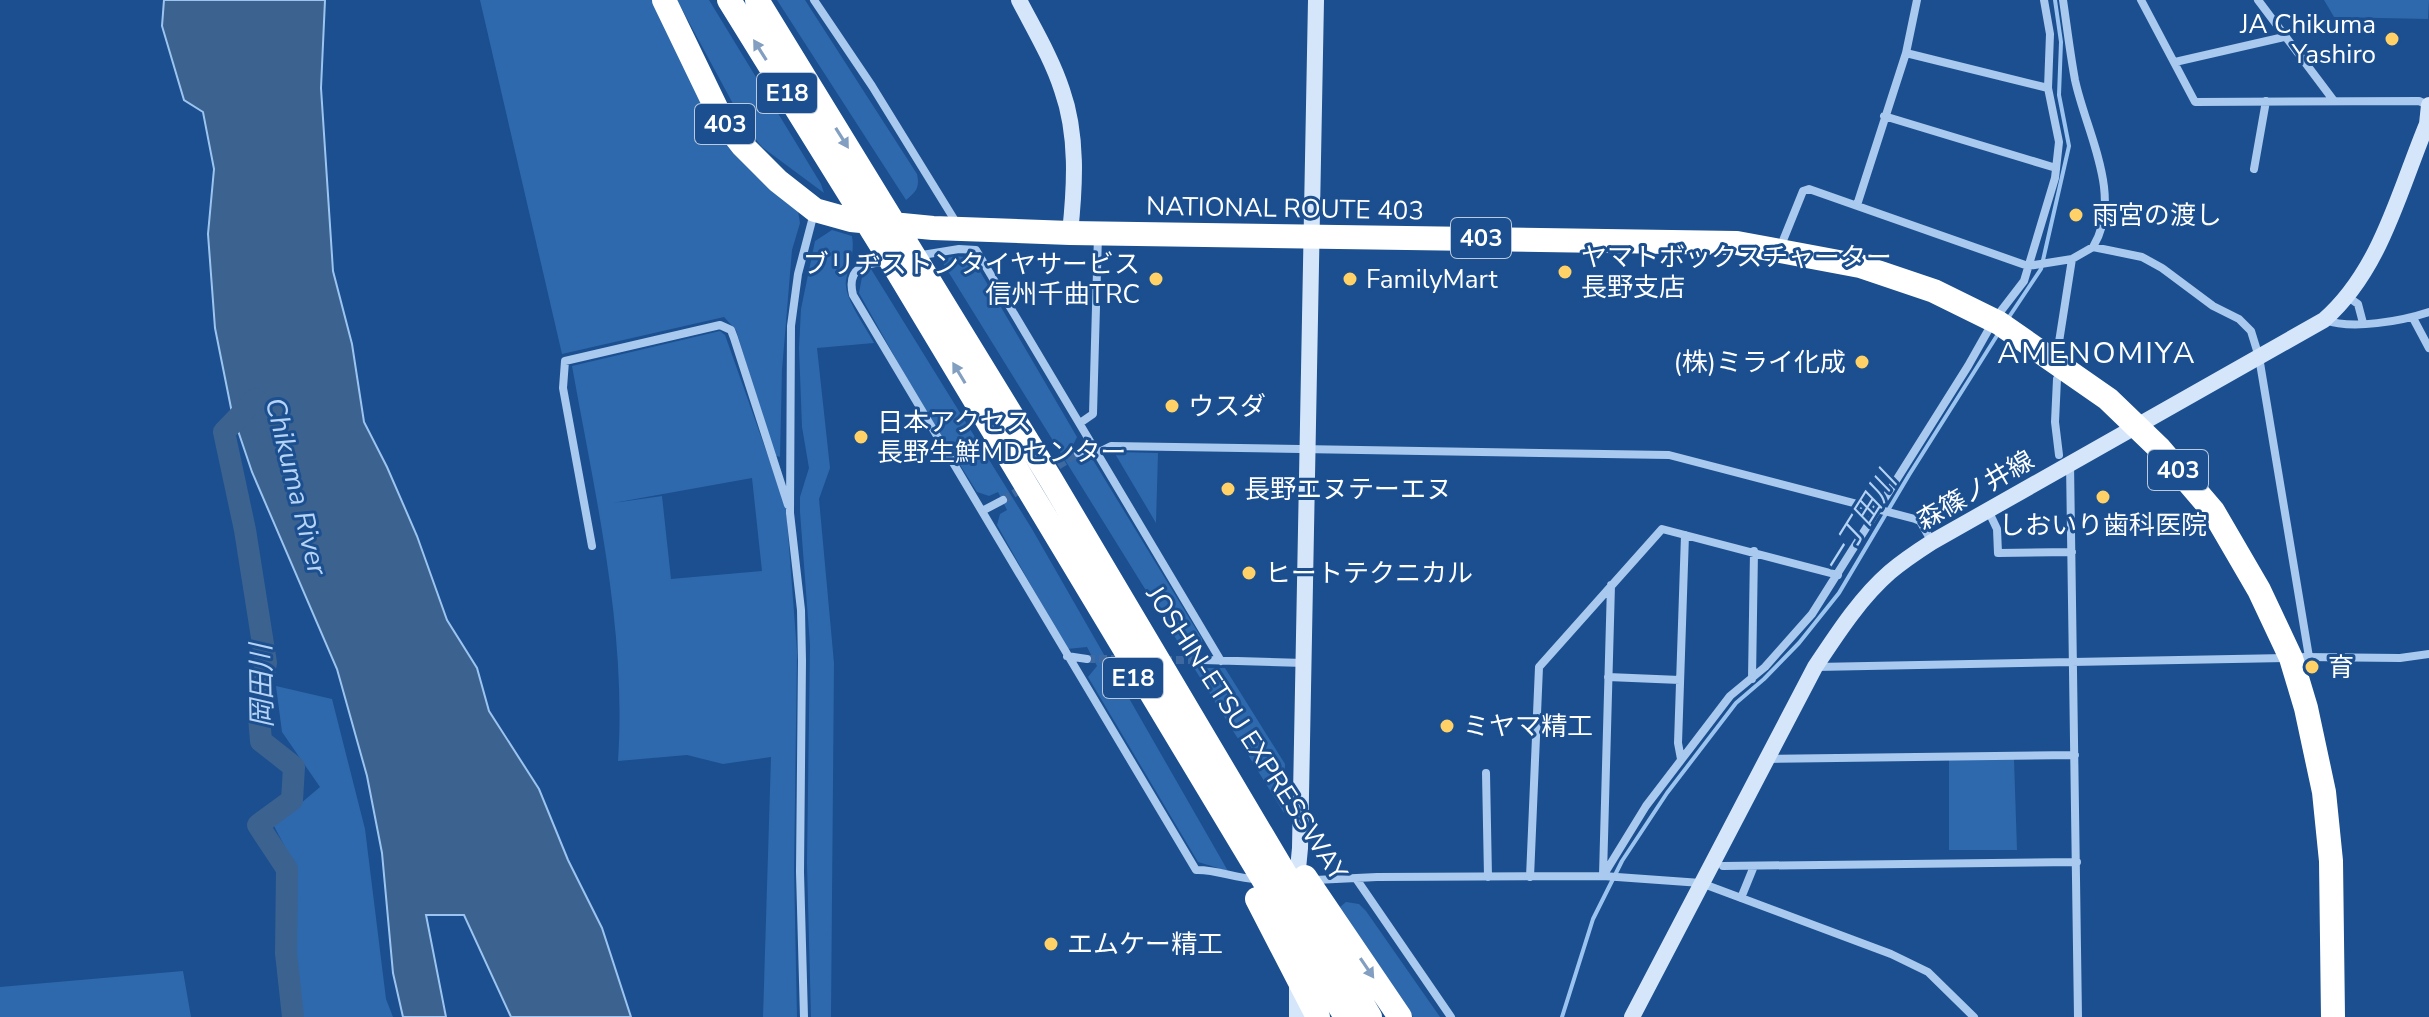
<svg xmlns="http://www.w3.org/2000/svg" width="2429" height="1017" font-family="'Nunito Sans','Noto Sans JP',sans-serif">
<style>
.green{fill:#2e69ad;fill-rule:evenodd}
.water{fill:#3c6290;stroke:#9cc4f0;stroke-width:2}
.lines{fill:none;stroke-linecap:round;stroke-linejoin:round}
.stream{stroke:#9cc4f0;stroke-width:4}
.river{stroke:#3c6290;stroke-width:22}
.street-tunnel{stroke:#3d69a0;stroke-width:8;stroke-dasharray:8 4;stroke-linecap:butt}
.street{stroke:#a9c9ee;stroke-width:8}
.secondary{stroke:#d6e6fa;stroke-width:16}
.highway{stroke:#fff;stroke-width:24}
.oneway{fill:#829ec1}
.poi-dot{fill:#ffd166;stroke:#1b4f8f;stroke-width:3}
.labels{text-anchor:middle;stroke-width:6;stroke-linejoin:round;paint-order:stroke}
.shield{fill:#1b4f8f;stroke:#bbcadd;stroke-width:2}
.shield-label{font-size:24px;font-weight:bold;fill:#fff}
.poi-label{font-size:26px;fill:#fff;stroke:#1b4f8f;text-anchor:start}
.street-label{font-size:26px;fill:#fff;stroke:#1b4f8f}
.water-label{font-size:28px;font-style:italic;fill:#b5d3f5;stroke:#1b4f8f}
.quarter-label{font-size:30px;letter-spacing:2px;fill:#fff;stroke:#1b4f8f}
</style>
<rect width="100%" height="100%" fill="#1b4f8f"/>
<path class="green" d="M480 0H654L798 211 800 223 792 250 782 370 780 457 774 455 736 330 724 317 562 354Z
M677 0H709L821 184 824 193 762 147 745 126Z
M777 0H805L917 174C920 188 916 192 906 200Z
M2324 0H2429L2428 19 2334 17Z
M832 230 852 236C855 253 849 264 846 280 843 297 866 327 874 343L817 348 830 468 819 499 834 663 831 1017H811L807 863 810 645 800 512V497L809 468 802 427 799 348 801 309 815 241Z
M955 256 965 257 978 268 1077 437 1072 447 1079 460H1093L1202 639 1203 649 1195 653 1203 668H1225L1285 764 1284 813 941 260Z
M871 269 1032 529 1228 871 1198 862 1088 677 1097 666 1087 647 1067 649 997 525 1000 514 1007 510 998 492 989 496 977 492 915 393 859 293 862 277Z
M720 331 725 335 786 507 797 652 794 870 797 1017H763L771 757 723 764 687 755 618 761C627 629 595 495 572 366ZM752 478 762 571 671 579 662 496 613 503Z
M1114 452 1158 453 1156 523Z
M276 686 332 699 365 829 386 999 393 1017H302L297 971V870L274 826 320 787 282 732Z
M2014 759 2017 850H1949V760Z
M1346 902 1359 904 1366 911 1440 1017H1413L1340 907Z
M183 971 191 1017H0V987Z"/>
<path class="water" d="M164 0H325L321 88 333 271 352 344 364 422 387 467 417 536 447 620 477 668 489 711 539 789 568 860 602 928 631 1017H511L464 915H426L446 1017H403L393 973 382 853 367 776 337 669 252 472 232 413 215 328 208 234 214 169 203 112 184 100 162 26Z"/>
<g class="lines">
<path class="stream" d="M2007 320 2041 269 2069 146 2059 95 2061 42 2055 0
M1562 1017 1593 919 1622 861 1667 793 1736 703 1764 679 1799 643 1839 593 1909 475 1998 334"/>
<path class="river" d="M256 399 224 432 245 530 266 663 258 704 261 741 294 767 292 800 258 825 287 869 286 953 293 1017"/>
<path class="street-tunnel" d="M1048 472 1078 453
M1003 500 1023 488
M1087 659H1126
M1164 660H1203"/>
<path class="street" d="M814 0 872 86 954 219
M2063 0C2067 27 2070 53 2075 80 2086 132 2124 196 2093 247
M2141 0 2195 102 2419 101 2428 105
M2258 0 2334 101
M1906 53 2048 88
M2175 62 2284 37
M1884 116 2056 168
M2254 169 2266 101
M1857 205 1906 53 1917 0
M1780 248 1803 191 1809 189 2028 266 2072 259 2093 247 2142 257 2162 268 2213 306 2239 319 2251 331 2259 357 2309 657
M916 256 959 249 976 250 1221 661
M887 261C865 264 846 267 853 295L1196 870C1216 869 1236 879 1257 879
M2348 297 2358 304 2363 323
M2413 318 2429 348
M2325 320C2352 330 2402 321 2429 312
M2059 342 2072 259
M2057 379 2055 422 2059 455
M1080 423 1093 414 1098 235
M1078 453 1093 445
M1097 453 1111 446 1669 455 1915 519 1920 521 1932 542
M2070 463 2078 1017
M1988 510 1997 529 1998 553 2072 552
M982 511 1003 500
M592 546 563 388 565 361 720 325 731 330 734 338 788 505
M1067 656 1087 659
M2304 657 2400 658 2429 654
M1203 660 1304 663
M1816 667 2286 658
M1608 677 1680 680
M1752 679 1754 551
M1681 759 1678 743 1685 535
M1768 759 2075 755
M1486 773 1488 877
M1723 866 2077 862
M1603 875 1611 585
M1603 876 1646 806 1730 696 1765 667 1812 614 1968 366 1994 320 2024 281 2055 178 2059 142 2048 88 2050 34 2044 0
M1530 877 1539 667 1662 529 1838 575
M1315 880 1377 877 1603 876 1701 883 1891 954 1928 972 1974 1017
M1357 880 1451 1017
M1741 898 1754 866
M804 1017 800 872 802 661 801 610 790 513 791 326 798 274 814 213"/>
<path class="secondary" d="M1019 0C1034 29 1052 59 1062 90 1078 135 1075 186 1070 233
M1296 890 1300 848 1316 0
M1297 981V1017
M1632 1017 1815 667C1837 634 1860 598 1890 572 1903 561 1918 551 1932 542L2324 320C2381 270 2399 191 2427 124L2429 105"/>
<path class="highway" d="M664 0 721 118 742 145 778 181 815 210 851 220 933 228 1070 233 1737 243 1860 266 1934 291 1999 323 2108 399 2160 449 2213 511 2259 590 2291 658 2306 708 2324 792 2331 861 2333 1017
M729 0 896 269 1346 1017
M757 0 1050 478 1370 1017
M1305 877 1400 1017
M1257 899 1318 1017"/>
</g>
<defs><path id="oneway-solid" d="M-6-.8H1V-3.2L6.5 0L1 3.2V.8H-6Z" transform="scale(2)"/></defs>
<g class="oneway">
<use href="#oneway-solid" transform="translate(760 50) rotate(-122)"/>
<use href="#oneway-solid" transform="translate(842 138) rotate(58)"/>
<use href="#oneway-solid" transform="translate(959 373) rotate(-121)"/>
<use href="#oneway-solid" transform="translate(1367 968) rotate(56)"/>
</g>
<g class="poi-dot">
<circle cx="2392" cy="39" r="8"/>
<circle cx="2076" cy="215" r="8"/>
<circle cx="1565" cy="272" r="8"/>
<circle cx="1156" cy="279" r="8"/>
<circle cx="1350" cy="279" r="8"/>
<circle cx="1862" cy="362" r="8"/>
<circle cx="1172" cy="406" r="8"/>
<circle cx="861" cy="437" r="8"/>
<circle cx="1228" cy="489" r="8"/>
<circle cx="2103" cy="497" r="8"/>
<circle cx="1249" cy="573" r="8"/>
<circle cx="2312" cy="667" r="8"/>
<circle cx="1447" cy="726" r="8"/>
<circle cx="1051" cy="944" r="8"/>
</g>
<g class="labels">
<g class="shield">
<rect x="757" y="73" width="60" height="40" rx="6"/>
<rect x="695" y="104" width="60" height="40" rx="6"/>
<rect x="1451" y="218" width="60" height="40" rx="6"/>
<rect x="2148" y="450" width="60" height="40" rx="6"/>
<rect x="1103" y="658" width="60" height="40" rx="6"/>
</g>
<g class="shield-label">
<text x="787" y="101">E18</text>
<text x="725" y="132">403</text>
<text x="1481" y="246">403</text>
<text x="2178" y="478">403</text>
<text x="1133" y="686">E18</text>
</g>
<g class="poi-label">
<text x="2376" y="33" text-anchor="end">JA Chikuma<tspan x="2376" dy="30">Yashiro</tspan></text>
<text x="2092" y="224">雨宮の渡し</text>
<text x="1581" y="266">ヤマトボックスチャーター<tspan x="1581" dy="30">長野支店</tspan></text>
<text x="1140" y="273" text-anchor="end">ブリヂストンタイヤサービス<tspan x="1140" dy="30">信州千曲TRC</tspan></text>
<text x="1366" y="288">FamilyMart</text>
<text x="1846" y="371" text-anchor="end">(株)ミライ化成</text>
<text x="1188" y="415">ウスダ</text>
<text x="877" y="431">日本アクセス<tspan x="877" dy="30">長野生鮮MDセンター</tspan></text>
<text x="1244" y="498">長野エヌテーエヌ</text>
<text x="2103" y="534" text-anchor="middle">しおいり歯科医院</text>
<text x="1265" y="582">ヒートテクニカル</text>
<text x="2328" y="676">育</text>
<text x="1463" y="735">ミヤマ精工</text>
<text x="1067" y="953">エムケー精工</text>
</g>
<g class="street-label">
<text transform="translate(1285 208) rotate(1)" y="9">NATIONAL ROUTE 403</text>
<text transform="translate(1975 490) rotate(-30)" y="9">森篠ノ井線</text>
<text transform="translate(1247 733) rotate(57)" y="9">JOSHIN-ETSU EXPRESSWAY</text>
</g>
<g class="water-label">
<text transform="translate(297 486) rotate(76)" y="10">Chikuma River</text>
<text transform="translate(1859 522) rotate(-58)" y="10">一丁田川</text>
<text transform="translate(261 686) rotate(-91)" y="10">岡田川</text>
</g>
<g class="quarter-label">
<text x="2097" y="363">AMENOMIYA</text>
</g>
</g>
</svg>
